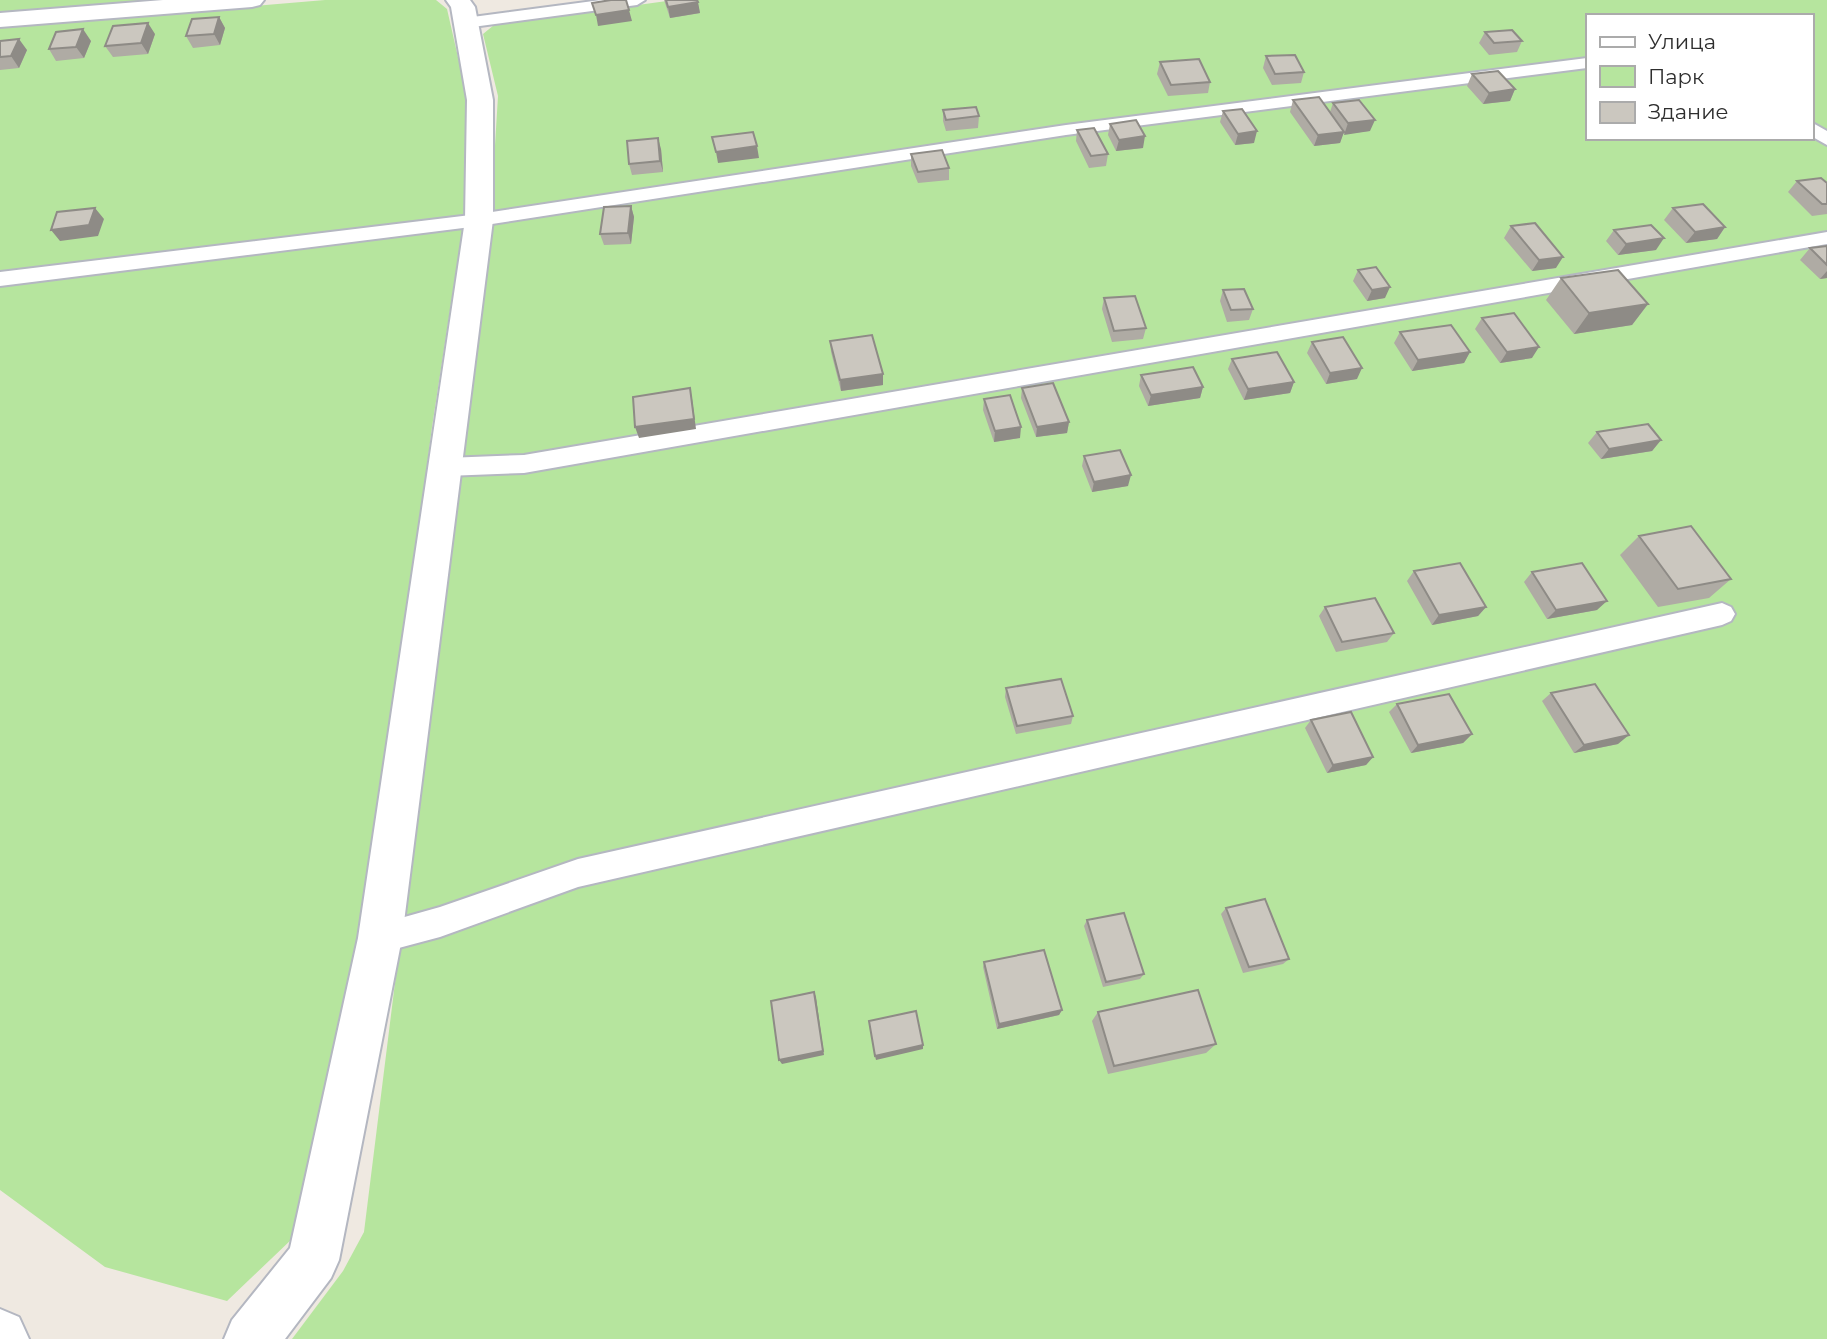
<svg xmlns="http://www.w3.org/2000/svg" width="1827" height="1339" font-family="Montserrat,sans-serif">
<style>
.green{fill:#b6e59e;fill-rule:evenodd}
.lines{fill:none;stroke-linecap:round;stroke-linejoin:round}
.service-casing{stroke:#b4b7c1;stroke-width:4}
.minor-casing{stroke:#b4b7c1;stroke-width:4}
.service{fill:#fff;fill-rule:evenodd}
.minor{fill:#fff;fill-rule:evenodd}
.wall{fill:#afaba4}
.shaded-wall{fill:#8e8b86}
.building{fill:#cbc7bf;stroke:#8e8b86;stroke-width:2}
</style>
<rect width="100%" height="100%" fill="#efe9e1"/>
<path class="green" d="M0 0H184L0 14Z
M325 0H436L447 9 468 101 465 213 432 427 365 949 293 1238 227 1301 105 1267 0 1190V28Z
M674 0H1827V1339H292L343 1271 364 1232 491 211 498 96 483 34 494 25ZM1587 16H1811V138H1587Z"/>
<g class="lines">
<g class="service-casing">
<path id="service" d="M601 0H645L637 5 465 28 457 23 465 18Z
M1587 58V68L1066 135 479 226 0 286V272L479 214 1066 125Z
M1811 122 1827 131V145L1811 136Z
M1827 232V244L524 473 446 476 438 473 434 467 438 461 446 458 524 455Z
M1722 603 1731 607 1735 614 1731 621 1722 625 578 887 440 937 380 953 369 949 365 938 369 927 440 907 578 859Z"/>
</g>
<g class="minor-casing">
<path id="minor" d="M163 0H264L260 5 252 7 0 27V13Z
M446 0H470L475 7 493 100V220L402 938 339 1260 331 1278 285 1339H224L232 1320 290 1248 358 938 465 220 467 100 451 7Z
M0 1309 19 1317 29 1339H0Z"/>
</g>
<use href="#service" class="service"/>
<use href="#minor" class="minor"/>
</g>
<path class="wall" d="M664 0H697L700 13 670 18Z
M219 17 225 28 220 45 193 48 186 36Z
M1485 32 1522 41 1517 52 1489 55 1479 43Z
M155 34 148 54 113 57 105 46Z
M0 41 27 50 19 68 0 70Z
M91 41 84 58 56 61 49 49Z
M1266 56 1304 72 1301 83 1272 85 1263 68Z
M1160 62 1210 82 1208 93 1168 96 1157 74Z
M1472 74 1515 89 1510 101 1483 104 1467 86Z
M1293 100 1330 112 1333 103 1370 131 1343 134 1340 143 1314 146 1290 112Z
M943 110 979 116 978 128 946 131 943 121Z
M1223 111 1254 143 1235 145 1220 122Z
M1110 124 1143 148 1116 151 1108 135Z
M1077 130 1108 154 1106 166 1089 168 1076 141Z
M661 149 663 172 632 175 629 164Z
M911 154 949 168V180L918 183 911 166Z
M1797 181 1827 183V214L1812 216 1788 192Z
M631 206 634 217 631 244 604 245 600 234Z
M1673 208 1725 227 1717 239 1686 243 1664 220Z
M1511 226 1556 268 1532 271 1504 238Z
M1614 230 1656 250 1618 255 1606 241Z
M1827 246V278L1820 279 1800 260 1810 248Z
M1358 270 1385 298 1367 301 1353 281Z
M1561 278 1648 304 1632 325 1574 334 1546 300Z
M1223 290 1253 309 1249 320 1227 322 1220 301Z
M1104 298 1146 328 1143 339 1112 342 1102 309Z
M1482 318 1532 358 1500 363 1475 329Z
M1400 332 1470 352 1464 363 1412 371 1394 343Z
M830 341 883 374V385L841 391 831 352Z
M1312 342 1357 379 1326 384 1307 353Z
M1232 359 1294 382 1290 393 1244 400 1228 369Z
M1141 375 1203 387 1200 398 1148 406 1139 386Z
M1022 388 1069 422 1067 433 1036 437 1021 398Z
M984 399 1020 438 994 442 983 410Z
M1597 432 1661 440 1652 451 1601 459 1588 443Z
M1084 456 1128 486 1092 492 1082 466Z
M1639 536 1731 579 1709 598 1658 607 1620 555Z
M1414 571 1486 607 1478 616 1432 625 1407 581Z
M1532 572 1597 610 1547 619 1524 582Z
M1325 607 1394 633 1387 642 1336 652 1319 616Z
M1006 688 1073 716 1071 724 1016 734 1005 697Z
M1551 693 1618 744 1574 753 1542 701Z
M1397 704 1472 734 1463 743 1411 753 1389 712Z
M1311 720 1373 757 1366 765 1327 773 1305 728Z
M1226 908 1289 959 1283 964 1243 973 1221 914Z
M1087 920 1144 974 1140 979 1103 987 1084 926Z
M984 962 1062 1010 1059 1015 997 1029 983 967Z
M1098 1012 1216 1044 1206 1053 1108 1074 1092 1021Z"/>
<path class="shaded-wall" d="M698 2 700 13 670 18 668 7Z
M629 10 632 21 598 26 596 15Z
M219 17 225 28 220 45 214 34Z
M148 23 155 34 148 54 141 43Z
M83 29 91 41 84 58 76 47Z
M19 39 27 50 19 68 11 56Z
M1515 89 1510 101 1483 104 1489 93Z
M1375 120 1370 131 1344 135 1348 123Z
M1257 131 1254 143 1235 145 1238 134Z
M1344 132 1340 143 1314 146 1318 135Z
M1145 136 1143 148 1116 151 1119 140Z
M658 138 661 149 663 172 660 161Z
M757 146 759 158 718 163 716 152Z
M631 206 634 217 631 244 628 233Z
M95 208 104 219 98 236 60 241 51 230Z
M1725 227 1717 239 1686 243 1695 232Z
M1664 238 1656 250 1618 255 1626 244Z
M1563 257 1556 268 1532 271 1539 260Z
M1827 271V278L1820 279Z
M1390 287 1385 298 1367 301 1372 290Z
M1648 304 1632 325 1574 334 1589 313Z
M1539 347 1532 358 1500 363 1507 352Z
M1470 352 1464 363 1412 371 1418 360Z
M1362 368 1357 379 1326 384 1330 373Z
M883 374V385L841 391 840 380Z
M1294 382 1290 393 1244 400 1248 389Z
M1203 387 1200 398 1148 406 1151 395Z
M690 388 692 399 696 429 639 438 635 427Z
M1069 422 1067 433 1036 437 1037 427Z
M1021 427 1020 438 994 442 995 431Z
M1661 440 1652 451 1601 459 1609 449Z
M1131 475 1128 486 1092 492 1094 482Z
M1607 601 1597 610 1547 619 1556 610Z
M1486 607 1478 616 1432 625 1439 615Z
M1472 734 1463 743 1411 753 1418 745Z
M1629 735 1618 744 1574 753 1584 745Z
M1373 757 1366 765 1327 773 1333 765Z
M814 992 816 997 824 1055 782 1064 779 1060Z
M1062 1010 1059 1015 997 1029 999 1024Z
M923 1045V1049L876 1060 875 1056Z"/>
<path class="building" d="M611 0H626L629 10 596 15 592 3Z
M666 0H697L698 2 668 7Z
M219 17 214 34 186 36 192 19Z
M148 23 141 43 105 46 113 26Z
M83 29 76 47 49 49 56 32Z
M1512 30 1522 41 1494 43 1485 32Z
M19 39 11 56 0 57V41Z
M1295 55 1304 72 1275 74 1266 56Z
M1199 59 1210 82 1171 85 1160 62Z
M1498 71 1515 89 1489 93 1472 74Z
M1319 97 1344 132 1318 135 1293 100Z
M1359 100 1375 120 1348 123 1333 103Z
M976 107 979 116 946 120 943 110Z
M1242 109 1257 131 1238 134 1223 111Z
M1136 120 1145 136 1119 140 1110 124Z
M1094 128 1108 154 1091 156 1077 130Z
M753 132 757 146 716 152 712 137Z
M658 138 660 161 629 164 627 141Z
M942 150 949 168 918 172 911 154Z
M1821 178 1827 183V204H1822L1797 181Z
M1703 204 1725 227 1695 232 1673 208Z
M631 206 628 233 600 234 604 207Z
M95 208 89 225 51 230 57 212Z
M1535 223 1563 257 1539 260 1511 226Z
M1651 225 1664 238 1626 244 1614 230Z
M1827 246V265L1810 248Z
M1376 267 1390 287 1372 290 1358 270Z
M1618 270 1648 304 1589 313 1561 278Z
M1244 289 1253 309 1231 310 1223 290Z
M1135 296 1146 328 1114 331 1104 298Z
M1514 313 1539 347 1507 352 1482 318Z
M1451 325 1470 352 1418 360 1400 332Z
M872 335 883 374 840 380 830 341Z
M1343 337 1362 368 1330 373 1312 342Z
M1277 352 1294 382 1248 389 1232 359Z
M1193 367 1203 387 1151 395 1141 375Z
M1053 383 1069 422 1037 427 1022 388Z
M690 388 694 419 635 427 633 397Z
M1010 395 1021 427 995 431 984 399Z
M1648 424 1661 440 1609 449 1597 432Z
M1120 450 1131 475 1094 482 1084 456Z
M1691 526 1731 579 1678 589 1639 536Z
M1460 563 1486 607 1439 615 1414 571Z
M1582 563 1607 601 1556 610 1532 572Z
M1375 598 1394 633 1342 642 1325 607Z
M1061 679 1073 716 1017 726 1006 688Z
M1595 684 1629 735 1584 745 1551 693Z
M1449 694 1472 734 1418 745 1397 704Z
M1351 712 1373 757 1333 765 1311 720Z
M1265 899 1289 959 1249 967 1226 908Z
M1124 913 1144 974 1106 982 1087 920Z
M1044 950 1062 1010 999 1024 984 962Z
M1198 990 1216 1044 1114 1066 1098 1012Z
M814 992 823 1051 779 1060 771 1001Z
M916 1011 923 1045 875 1056 869 1021Z"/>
<rect x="1586" y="14" width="228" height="126" fill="#ffffff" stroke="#ababab" stroke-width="2"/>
<rect x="1600" y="37" width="35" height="10" fill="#ffffff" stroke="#ababab" stroke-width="2"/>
<text x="1648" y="49" font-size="21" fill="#2e2e2e">Улица</text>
<rect x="1600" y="66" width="35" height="21" fill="#b6e59e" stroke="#ababab" stroke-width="2"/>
<text x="1648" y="84" font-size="21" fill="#2e2e2e">Парк</text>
<rect x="1600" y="102" width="35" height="21" fill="#cbc7bf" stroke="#ababab" stroke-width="2"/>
<text x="1648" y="119" font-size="21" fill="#2e2e2e">Здание</text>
</svg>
